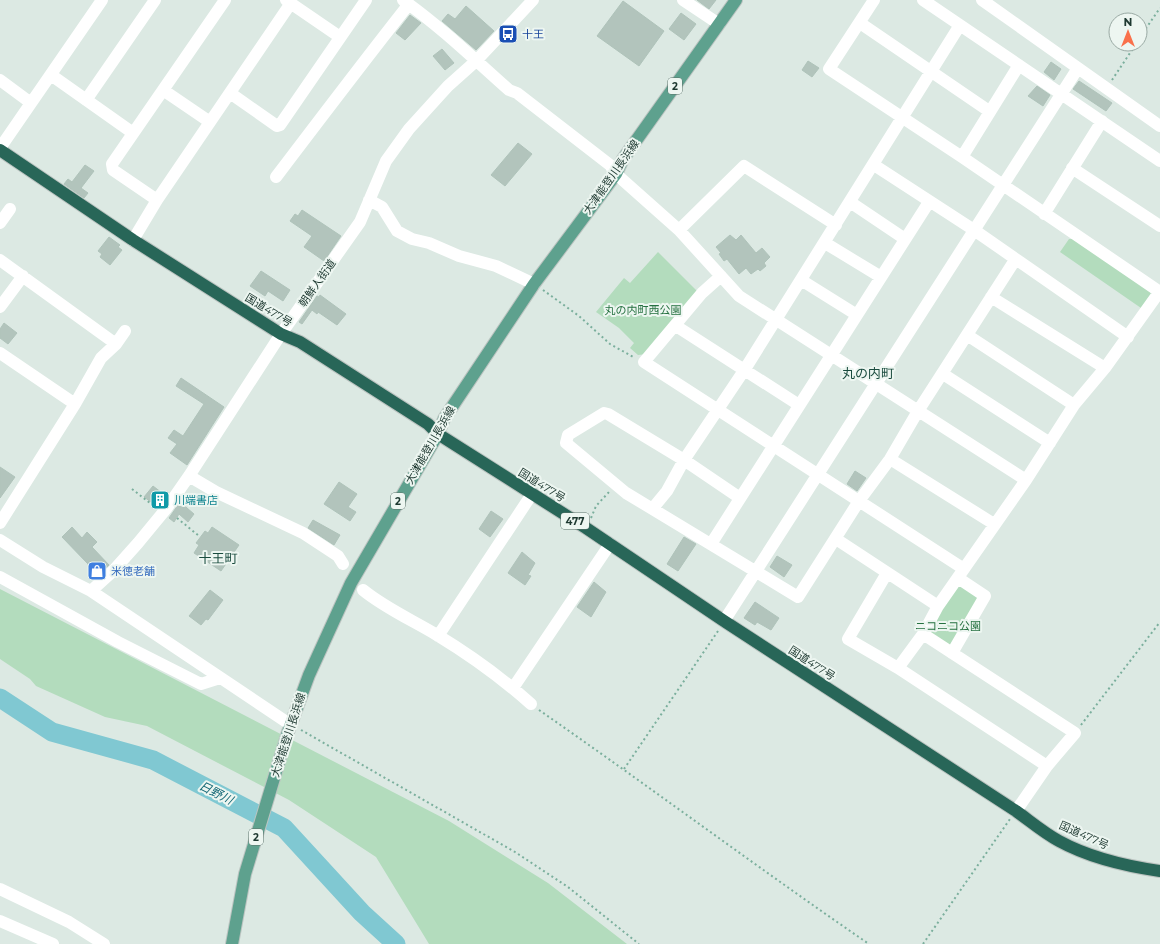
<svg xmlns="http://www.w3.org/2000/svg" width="1160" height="944" font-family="Montserrat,'Noto Sans JP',sans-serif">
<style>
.green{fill:#b3dcbd}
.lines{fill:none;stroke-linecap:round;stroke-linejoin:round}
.river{stroke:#80c8d2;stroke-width:19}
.building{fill:#b2c4bc;stroke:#afc3ba}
.major-casing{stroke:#bcc4c1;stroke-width:14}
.highway-casing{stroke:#bcc4c1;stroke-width:14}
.path{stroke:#7baf9d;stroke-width:2;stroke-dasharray:2 3;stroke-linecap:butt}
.minor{stroke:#fff;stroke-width:12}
.major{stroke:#5ea18e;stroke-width:12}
.highway{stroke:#286658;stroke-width:12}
.labels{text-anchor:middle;stroke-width:4;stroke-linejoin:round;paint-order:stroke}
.shield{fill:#edf6f1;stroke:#5c726b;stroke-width:1}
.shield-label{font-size:10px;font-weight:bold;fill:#1e3931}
.transit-label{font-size:11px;fill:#164399;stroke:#edf6f1;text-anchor:start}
.street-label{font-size:11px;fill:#1e3931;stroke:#edf6f1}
.park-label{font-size:11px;fill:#267141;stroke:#edf6f1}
.culture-label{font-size:11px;fill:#0d838f;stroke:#edf6f1;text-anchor:start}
.shop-label{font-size:11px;fill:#366cbe;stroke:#edf6f1;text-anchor:start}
.water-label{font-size:12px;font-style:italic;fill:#166977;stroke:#edf6f1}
.quarter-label{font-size:13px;fill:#194b3e;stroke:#edf6f1}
</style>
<rect width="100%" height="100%" fill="#dce9e3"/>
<path class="green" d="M1069 239H1073L1150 291 1151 295 1141 308 1060 252Z
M658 252 697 291 647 354 638 355 630 348 634 343 619 328 596 312 624 278 630 283Z
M959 582 980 600 951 647 929 635 928 629Z
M0 589 449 821 548 883 627 944H429L376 857 289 800 147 726 105 717 36 686 30 679 0 659Z"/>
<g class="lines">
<path class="river" d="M0 698 52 732 153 760 284 828 362 913 396 944"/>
</g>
<path class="building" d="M697 0H716L709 9Z
M623 1 664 31 639 66 597 36Z
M466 6 494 31 476 50 442 21 448 14 455 19Z
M681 13 696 24 684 40 669 29Z
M410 15 421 23 405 40 396 33Z
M442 49 454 63 445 70 433 56Z
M808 61 819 68 812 77 802 70Z
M1051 62 1061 69 1054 80 1044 72Z
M1079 81 1112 103 1106 111 1073 89Z
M1037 86 1050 95 1043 106 1028 96Z
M518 143 532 154 505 186 491 175Z
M85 165 94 171 81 188 88 193 84 198 64 184 68 179 72 182Z
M302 210 341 236 324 261 304 247 312 236 290 221 295 214 298 216Z
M730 235 736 240 741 235 756 253 762 248 770 257 764 263 766 266 760 271 758 269 751 274 746 268 739 274 727 259 724 261 719 254 721 253 716 247Z
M109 237 120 245 118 247 122 250 110 265 100 257 102 254 98 251Z
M261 271 290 290 283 301 268 291 265 296 250 286Z
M320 295 346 314 337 325 318 312 317 314 312 310 302 324 299 322 317 296 319 297Z
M4 323 17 333 8 344 0 338V329Z
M181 378 224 407 187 465 170 453 177 444 168 438 174 430 183 436 204 404 176 386Z
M0 467 15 477 0 498Z
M855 471 866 478 857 491 847 484Z
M339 482 357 494 348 507 356 512 350 521 324 504Z
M153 486 166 496 158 507 144 497Z
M180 502 194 514 188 522 179 514 174 522 169 518Z
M491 511 503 519 490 537 479 529Z
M313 520 340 535 334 545 308 528Z
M72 527 82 538 87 532 97 542 92 547 109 565 95 578 88 564 62 537Z
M212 527 239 545 221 571 194 553 199 545 196 543 205 531 208 533Z
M684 537 696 544 678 571 667 564Z
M522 552 535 563 528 575 531 576 525 585 508 573Z
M777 556 792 565 784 577 770 567Z
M594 582 606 592 591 617 577 607Z
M210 590 223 600 208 620 206 619 201 625 189 616Z
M755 602 779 618 771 630 757 622 755 625 744 618Z"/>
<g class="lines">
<g class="major-casing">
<path id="major" d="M232 944 245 874 288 732 309 675 351 583 438 434 444 419 534 284 616 174 623 159 736 0"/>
</g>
<g class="highway-casing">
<path id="highway" d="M0 150 133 240 281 334 300 342 428 424 438 434 586 528 724 621 1016 811C1030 821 1044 833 1059 841 1090 858 1125 866 1160 871"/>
</g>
<path class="path" d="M1140 37 1160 8
M1112 80 1136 44
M543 290 579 316 610 344 635 358
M132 489 155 507
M177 518 199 536
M591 518 596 506 609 492
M539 710C650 787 758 868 869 944
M1081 725 1160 622
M301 730 515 852 568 887 639 944
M624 769 718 631
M923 944 1010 819"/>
<path class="minor" d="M286 0 340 37
M403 0C441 27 474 59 509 90L517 93 610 165 616 174 679 230 739 296 1026 480
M683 0 719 24
M874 0 829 69 962 157 1160 292
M923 0 1160 161
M982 0 1160 126
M860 23 989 111
M51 75 133 133
M0 80 31 103
M163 90 210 122
M230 93 277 126 280 125 366 0
M86 100 155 0
M0 148 102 0
M962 157 1019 65
M874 165 974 230 1128 337
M1072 168 1160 226
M276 177C320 119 364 61 409 4
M157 200 113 170 112 164 225 0
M369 200 382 207 397 231 412 239 429 243 459 256 496 266 534 284
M850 202 905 239
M1044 214 1102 121
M0 223 10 209
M679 230 744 166 836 225
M133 240 157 200 291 3
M825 243 881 277
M0 260 116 344
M721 276 702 293 644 362 964 569
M801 280 857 315
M991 297 1105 368
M0 307 23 276
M676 326 799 405
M967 335 1074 405
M0 353 75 404 0 523
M943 374 1050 443
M75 404 101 358 116 344 125 331
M890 459 994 524
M189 476 216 492 303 533 338 556 343 564
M740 498 684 460 608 414 604 413 568 435 566 443 626 493 798 597 859 501 890 459 918 411 1015 260
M653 508 667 491 684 460 745 369 960 25
M836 539 938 606
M0 540 43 567 91 591 291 725
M711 544 929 202
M887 573 848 639 898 668 1047 766
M0 577 118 642 201 684 220 678
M363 590C385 608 412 620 437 635 470 655 503 679 531 704
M91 591 113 571 138 543 166 509 189 476 281 334 360 222 386 161 409 129 448 86 476 61 533 0
M724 621 1078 68
M923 634 1075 733 1047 766 1016 811
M438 636 532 494
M952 653 985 596 958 578
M898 668 923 634 938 606 1026 480 1074 405 1105 368 1160 291
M513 688 610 544
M0 889 69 922 104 944
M0 921 53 944"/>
<use href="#major" class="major"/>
<use href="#highway" class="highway"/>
</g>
<defs>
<g id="bus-square" transform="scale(1)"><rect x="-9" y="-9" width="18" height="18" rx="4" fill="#1a4fb4" stroke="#edf6f1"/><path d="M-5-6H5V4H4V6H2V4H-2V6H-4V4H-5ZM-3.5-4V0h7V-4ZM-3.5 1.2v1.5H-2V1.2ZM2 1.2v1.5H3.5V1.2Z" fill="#fff"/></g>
<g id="building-square" transform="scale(1)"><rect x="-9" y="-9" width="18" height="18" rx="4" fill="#0f9aa8" stroke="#edf6f1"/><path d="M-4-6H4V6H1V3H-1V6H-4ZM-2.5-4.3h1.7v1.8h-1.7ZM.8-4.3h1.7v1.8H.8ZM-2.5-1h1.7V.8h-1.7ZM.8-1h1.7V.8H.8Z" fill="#fff"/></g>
<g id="shop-square" transform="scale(1)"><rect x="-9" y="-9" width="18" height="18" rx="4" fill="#3f7fe0" stroke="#edf6f1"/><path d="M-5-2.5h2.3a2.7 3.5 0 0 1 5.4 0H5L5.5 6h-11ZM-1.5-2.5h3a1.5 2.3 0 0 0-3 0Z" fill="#fff"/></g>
</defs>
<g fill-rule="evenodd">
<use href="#bus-square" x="508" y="34"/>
<use href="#building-square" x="160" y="500"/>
<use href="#shop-square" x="97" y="571"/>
</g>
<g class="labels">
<g class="shield">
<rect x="668" y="78" width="14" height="16" rx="3"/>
<rect x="391" y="493" width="14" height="16" rx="3"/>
<rect x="561" y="513" width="28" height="16" rx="3"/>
<rect x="249" y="829" width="14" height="16" rx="3"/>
</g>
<g class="shield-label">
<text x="675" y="90">2</text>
<text x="398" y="505">2</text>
<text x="575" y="525">477</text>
<text x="256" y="841">2</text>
</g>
<g class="transit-label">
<text x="522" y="38">十王</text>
</g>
<g class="street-label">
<text transform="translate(611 177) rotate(-55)" y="4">大津能登川長浜線</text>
<text transform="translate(317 283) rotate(-55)" y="4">朝鮮人街道</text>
<text transform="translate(269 310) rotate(31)" y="4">国道477号</text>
<text transform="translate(430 445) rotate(-60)" y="4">大津能登川長浜線</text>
<text transform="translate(542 485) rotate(32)" y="4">国道477号</text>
<text transform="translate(812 663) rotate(33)" y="4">国道477号</text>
<text transform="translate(288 735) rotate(-72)" y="4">大津能登川長浜線</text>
<text transform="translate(1084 835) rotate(24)" y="4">国道477号</text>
</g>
<g class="park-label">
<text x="643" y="314">丸の内町西公園</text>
<text x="948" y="630">ニコニコ公園</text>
</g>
<g class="culture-label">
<text x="174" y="504">川端書店</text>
</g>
<g class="shop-label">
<text x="111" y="575">米徳老舗</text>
</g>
<g class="water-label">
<text transform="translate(216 793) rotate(27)" y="4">日野川</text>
</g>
<g class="quarter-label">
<text x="868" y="378">丸の内町</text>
<text x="218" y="563">十王町</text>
</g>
</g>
<g transform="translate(1128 32)"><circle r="19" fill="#edf6f1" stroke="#9aaaa4"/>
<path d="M0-3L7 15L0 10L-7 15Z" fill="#f9714b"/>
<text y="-6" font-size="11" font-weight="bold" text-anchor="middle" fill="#1e3931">N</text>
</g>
</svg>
